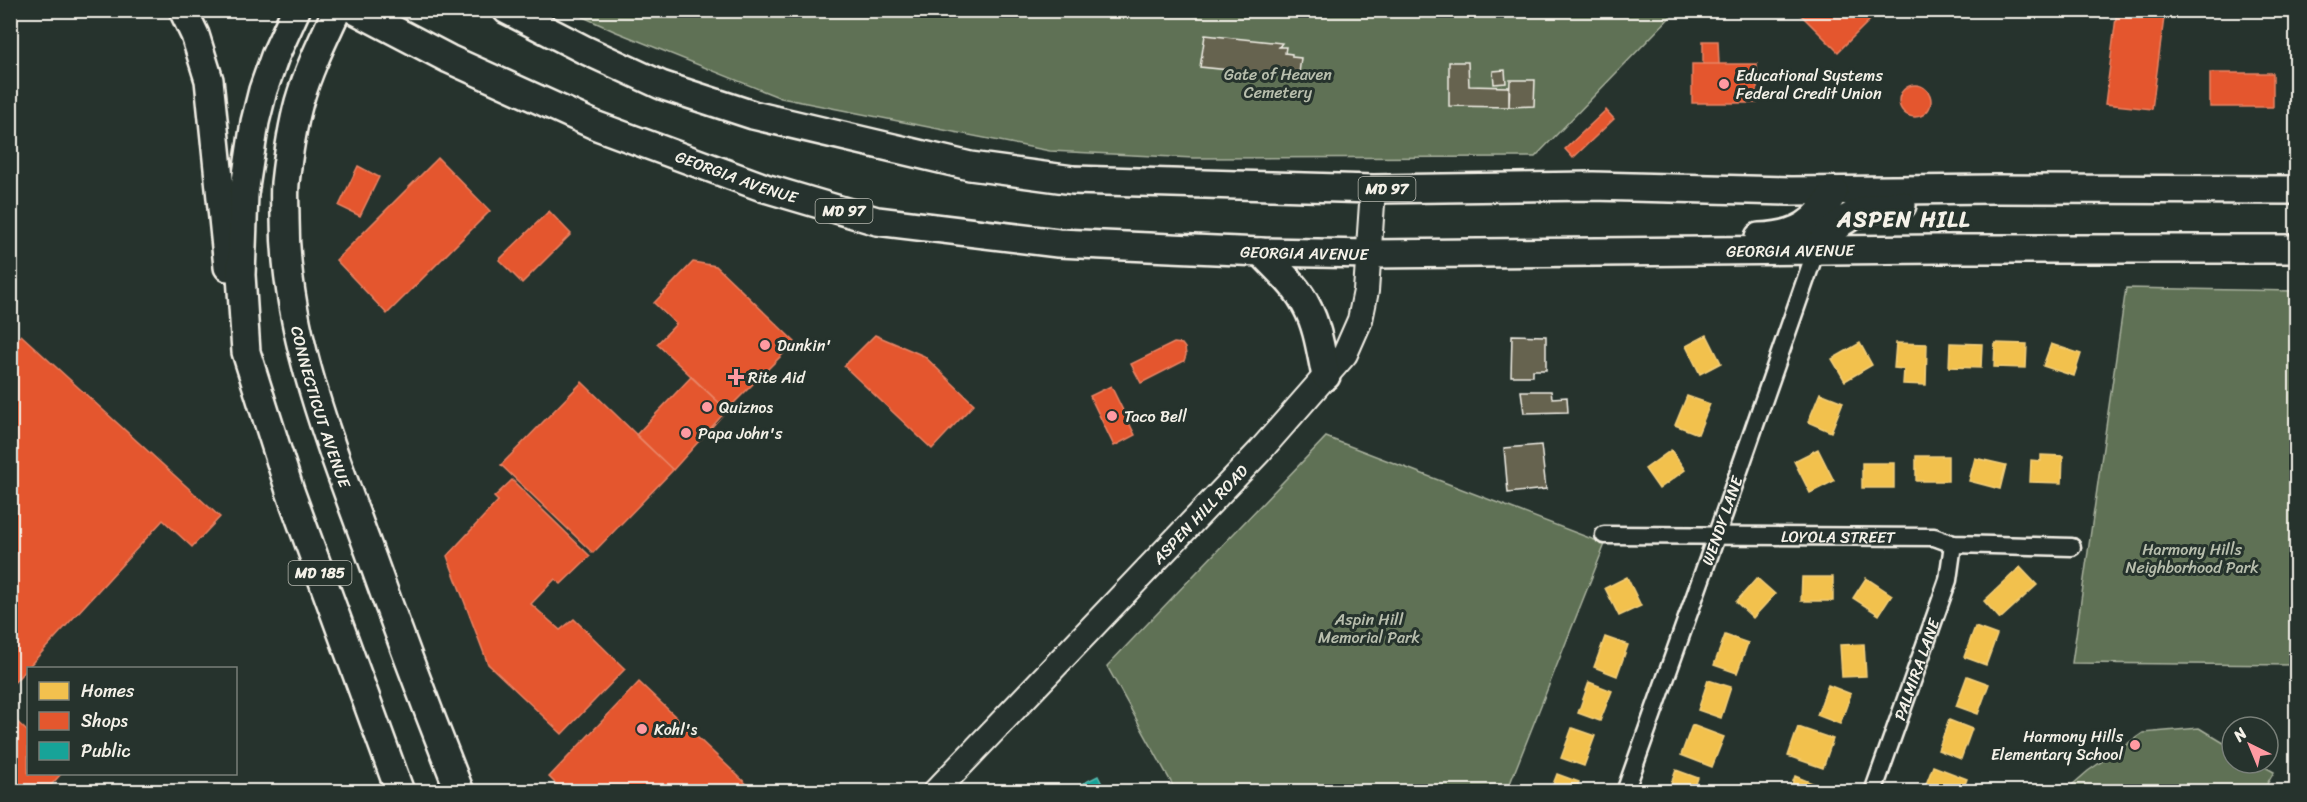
<svg xmlns="http://www.w3.org/2000/svg" width="2307" height="802" font-family="Sriracha,sans-serif">
<style>
.green{fill:#5e7154;stroke:#a9b19e;stroke-width:1.5}
.homes{fill:#f2c14e;stroke:#f3cf7c;stroke-width:1.5}
.shops{fill:#e4572e;stroke:#e98566;stroke-width:1.5}
.public{fill:#17a398;stroke:#59bab0;stroke-width:1.5}
.building{fill:#666350;stroke:#f4f1e8;stroke-width:1.5}
.lines{fill:none;stroke-linecap:round;stroke-linejoin:round}
.street-casing{stroke:#f4f1e8;stroke-width:21}
.secondary-casing{stroke:#f4f1e8;stroke-width:28}
.primary-casing{stroke:#f4f1e8;stroke-width:32}
.street{stroke:#26332d;stroke-width:16}
.secondary{stroke:#26332d;stroke-width:24}
.primary{stroke:#26332d;stroke-width:27}
.poi-dot{fill:#ff9aa2;stroke:#26332d;stroke-width:2}
.labels{text-anchor:middle;stroke-width:6;stroke-linejoin:round;paint-order:stroke}
.shield{fill:#26332d;stroke:#b6b8b0;stroke-width:1.5}
.shield-label{font-size:15px;font-weight:bold;fill:#f4f1e8}
.park-label{font-size:16px;fill:#b8bead;stroke:#26332d}
.poi-label{font-size:16px;fill:#f4f1e8;stroke:#26332d;text-anchor:start}
.street-label{font-size:16px;fill:#f4f1e8;stroke:#26332d}
.district-label{font-size:22px;font-weight:bold;letter-spacing:1.5px;fill:#f4f1e8;stroke:#26332d}
</style>
<rect width="100%" height="100%" fill="#26332d"/>
<filter id="ink" filterUnits="userSpaceOnUse"><feTurbulence type="fractalNoise" baseFrequency=".0167" numOctaves="2"/><feDisplacementMap in="SourceGraphic" scale="12" xChannelSelector="R" yChannelSelector="G"/><feConvolveMatrix kernelMatrix="1 2 1 2 8 2 1 2 1" color-interpolation-filters="sRGB"/></filter>
<g filter="url(#ink)">
<path class="green" d="M570 11H1676L1535 157 1194 158 1050 151 781 98 614 31Z
M2126 288 2296 291V665L2072 663Z
M1326 437 1605 544 1507 791H1176L1107 666Z
M2199 728 2232 748V763H2258L2274 772 2263 791H2065L2088 771 2143 733Z"/>
<path class="homes" d="M1707 335 1721 363 1700 374 1686 346Z
M1860 343 1872 365 1845 381 1832 359Z
M1896 343 1927 344 1926 385 1903 384 1904 369 1894 368Z
M1950 343 1982 344 1981 368 1949 367Z
M1995 343 2027 344 2026 368 1994 367Z
M2051 344 2081 354 2074 376 2043 366Z
M1820 393 1843 402 1831 432 1808 422Z
M1687 396 1710 404 1698 434 1675 425Z
M1818 449 1834 481 1810 493 1794 461Z
M1671 450 1685 470 1659 489 1645 469Z
M2041 455 2063 456 2062 483 2030 482 2031 460 2041 461Z
M1916 456H1948V481H1916Z
M1975 458 2006 465 2000 489 1969 481Z
M1862 463H1894V488H1862Z
M2020 567 2037 585 2000 619 1984 601Z
M1627 577 1641 606 1619 616 1605 588Z
M1802 577H1833V601H1801Z
M1757 578 1775 594 1753 618 1736 602Z
M1866 578 1892 595 1879 615 1853 598Z
M1975 627 1997 635 1986 665 1964 657Z
M1725 635 1748 643 1737 673 1714 665Z
M1605 637 1628 645 1617 676 1594 667Z
M1864 644 1866 676 1842 677 1840 645Z
M1967 676 1989 684 1978 714 1956 706Z
M1708 680 1731 687 1721 718 1698 710Z
M1589 682 1612 691 1600 721 1578 713Z
M1828 685 1851 694 1840 724 1817 715Z
M1949 720 1972 729 1961 759 1938 750Z
M1692 725 1724 737 1712 767 1681 755Z
M1798 727 1833 739 1823 768 1788 756Z
M1572 728 1595 736 1584 766 1561 758Z
M1933 766 1967 779 1962 792H1923Z
M1676 770 1698 778 1693 792H1668Z
M1557 774 1579 782 1576 792H1550Z
M1795 776 1817 785 1815 792H1789Z"/>
<path class="shops" d="M1796 10H1880L1838 52Z
M2117 10H2165L2152 109 2105 104Z
M1703 41H1718L1719 64H1703Z
M1692 64H1757V103H1692Z
M2210 73H2273V107H2210Z
M1899 101a16 16 0 1 1 32 0a16 16 0 1 1-32 0Z
M1606 110 1614 119 1573 158 1565 149Z
M438 158 490 211 387 314 336 260Z
M358 166 379 177 360 216 339 206Z
M549 211 571 234 522 283 499 260Z
M693 262 716 266 795 342 727 410 657 344 676 324 654 303Z
M21 335 220 517 192 547 163 520 10 687V347Z
M875 335 924 356 974 404 932 449 844 366Z
M1174 343 1182 344 1185 348 1186 355 1184 361 1141 383 1131 364Z
M691 377 727 410 673 470 636 435Z
M582 382 673 470 593 553 501 465Z
M1111 386 1135 435 1114 446 1090 396Z
M512 480 590 556 561 584 555 579 531 604 560 630 574 619 625 669 562 734 488 664 447 556 498 501 494 497Z
M639 682 755 792H564L549 777Z
M10 715 28 732V774H61L45 792H10Z"/>
<path class="public" d="M1098 776 1106 792H1066Z"/>
<path class="building" d="M1205 35 1282 43 1279 47H1286L1285 53 1292 54V57L1301 58 1299 73 1291 72 1290 76 1200 67Z
M1449 62H1468L1469 86 1509 87V107L1449 106Z
M1505 70 1506 83 1494 84 1493 71Z
M1510 80H1535L1534 106 1509 107Z
M1512 335 1546 336V370H1533V376H1511Z
M1521 391H1551L1552 398 1567 397 1568 412 1524 413Z
M1541 445 1546 489 1508 493 1504 448Z"/>
<g class="lines">
<g class="street-casing">
<g id="street">
<path id="s1" d="M1604 535 1934 537 1953 544 2072 547"/>
<path id="s2" d="M1625 792 1717 534 1816 250"/>
<path id="s3" d="M1873 792 1948 580 1953 544"/>
</g>
</g>
<g class="secondary-casing">
<g id="secondary">
<path id="s4" d="M935 792 1259 452 1345 354 1360 320 1366 291 1373 189"/>
</g>
</g>
<g class="primary-casing">
<g id="primary">
<path d="M183 10 195 35 209 80 228 267"/>
<path d="M296 10 275 56 263 90 255 122 244 194 241 275 246 352 290 491 400 792"/>
<path id="s5" d="M337 10C323 40 308 71 299 102 292 128 288 156 285 183 284 194 285 207 285 219 285 330 328 438 366 542 396 626 427 709 460 792"/>
<path id="s6" d="M355 10 449 59 597 126 765 188 877 221 1058 243 1261 252 1370 254 1939 249H2296"/>
<path d="M507 10 583 49 661 85 753 115 970 166 1073 180 1373 189 1593 186 1791 191 1997 189 2296 190"/>
<path d="M1759 237C1797 236 1817 224 1834 191"/>
<path d="M1816 250C1839 217 1862 206 1902 205"/>
<path d="M1261 252C1277 269 1297 286 1307 307 1318 327 1321 353 1326 376"/>
</g>
</g>
<use href="#street" class="street"/>
<use href="#secondary" class="secondary"/>
<use href="#primary" class="primary"/>
</g>
</g>
<g class="poi-dot">
<circle cx="1724" cy="84" r="6"/>
<circle cx="765" cy="345" r="6"/>
<path d="M733 368h6v6h6v6h-6v6h-6v-6h-6v-6h6z"/>
<circle cx="707" cy="407" r="6"/>
<circle cx="1112" cy="416" r="6"/>
<circle cx="686" cy="433" r="6"/>
<circle cx="642" cy="729" r="6"/>
<circle cx="2135" cy="745" r="6"/>
</g>
<g class="labels">
<g class="shield">
<rect x="1358.5" y="177" width="57" height="24" rx="4.5"/>
<rect x="815.5" y="199" width="57" height="24" rx="4.5"/>
<rect x="288.5" y="561" width="63" height="24" rx="4.5"/>
</g>
<g class="shield-label">
<text x="1387" y="194">MD 97</text>
<text x="844" y="216">MD 97</text>
<text x="320" y="578">MD 185</text>
</g>
<g class="park-label">
<text x="1278" y="80">Gate of Heaven<tspan x="1278" dy="18">Cemetery</tspan></text>
<text x="2192" y="555">Harmony Hills<tspan x="2192" dy="18">Neighborhood Park</tspan></text>
<text x="1369" y="625">Aspin Hill<tspan x="1369" dy="18">Memorial Park</tspan></text>
</g>
<g class="poi-label">
<text x="1736" y="81">Educational Systems<tspan x="1736" dy="18">Federal Credit Union</tspan></text>
<text x="777" y="351">Dunkin'</text>
<text x="748" y="383">Rite Aid</text>
<text x="719" y="413">Quiznos</text>
<text x="1124" y="422">Taco Bell</text>
<text x="698" y="439">Papa John's</text>
<text x="654" y="735">Kohl's</text>
<text x="2123" y="742" text-anchor="end">Harmony Hills<tspan x="2123" dy="18">Elementary School</tspan></text>
</g>
<g class="street-label">
<text dy="6" stroke="none"><textPath href="#s6" startOffset="417">GEORGIA AVENUE</textPath></text>
<text dy="6" stroke="none"><textPath href="#s6" startOffset="1479">GEORGIA AVENUE</textPath></text>
<text dy="6" stroke="none"><textPath href="#s6" startOffset="993">GEORGIA AVENUE</textPath></text>
<text dy="6" stroke="none"><textPath href="#s5" startOffset="410">CONNECTICUT AVENUE</textPath></text>
<text dy="6" stroke="none"><textPath href="#s4" startOffset="384">ASPEN HILL ROAD</textPath></text>
<text dy="6" stroke="none"><textPath href="#s2" startOffset="288">WENDY LANE</textPath></text>
<text dy="6" stroke="none"><textPath href="#s1" startOffset="234">LOYOLA STREET</textPath></text>
<text dy="6" stroke="none"><textPath href="#s3" startOffset="130">PALMIRA LANE</textPath></text>
</g>
<g class="district-label">
<text x="1904" y="227">ASPEN HILL</text>
</g>
</g>
<rect width="2307" height="802" fill="none" stroke="#26332d" stroke-width="36"/>
<rect x="18" y="18" width="2271" height="766" fill="none" stroke="#f4f1e8" stroke-width="2" filter="url(#ink)"/>
<rect x="27" y="667" width="210" height="108" fill="#26332d" stroke="#787f78" stroke-width="1.5"/>
<rect x="39" y="682" width="30" height="18" fill="#f2c14e" stroke="#787f78" stroke-width="1.5"/>
<text x="81" y="697" font-size="18" fill="#f4f1e8">Homes</text>
<rect x="39" y="712" width="30" height="18" fill="#e4572e" stroke="#787f78" stroke-width="1.5"/>
<text x="81" y="727" font-size="18" fill="#f4f1e8">Shops</text>
<rect x="39" y="742" width="30" height="18" fill="#17a398" stroke="#787f78" stroke-width="1.5"/>
<text x="81" y="757" font-size="18" fill="#f4f1e8">Public</text>
<g transform="translate(2250 745) rotate(317)"><circle r="28" fill="#26332d" stroke="#787f78" stroke-width="1.5"/>
<path d="M0-4.5L10 22L0 15L-10 22Z" fill="#ff9aa2"/>
<text y="-9" font-size="16" font-weight="bold" text-anchor="middle" fill="#f4f1e8">N</text>
</g>
</svg>
